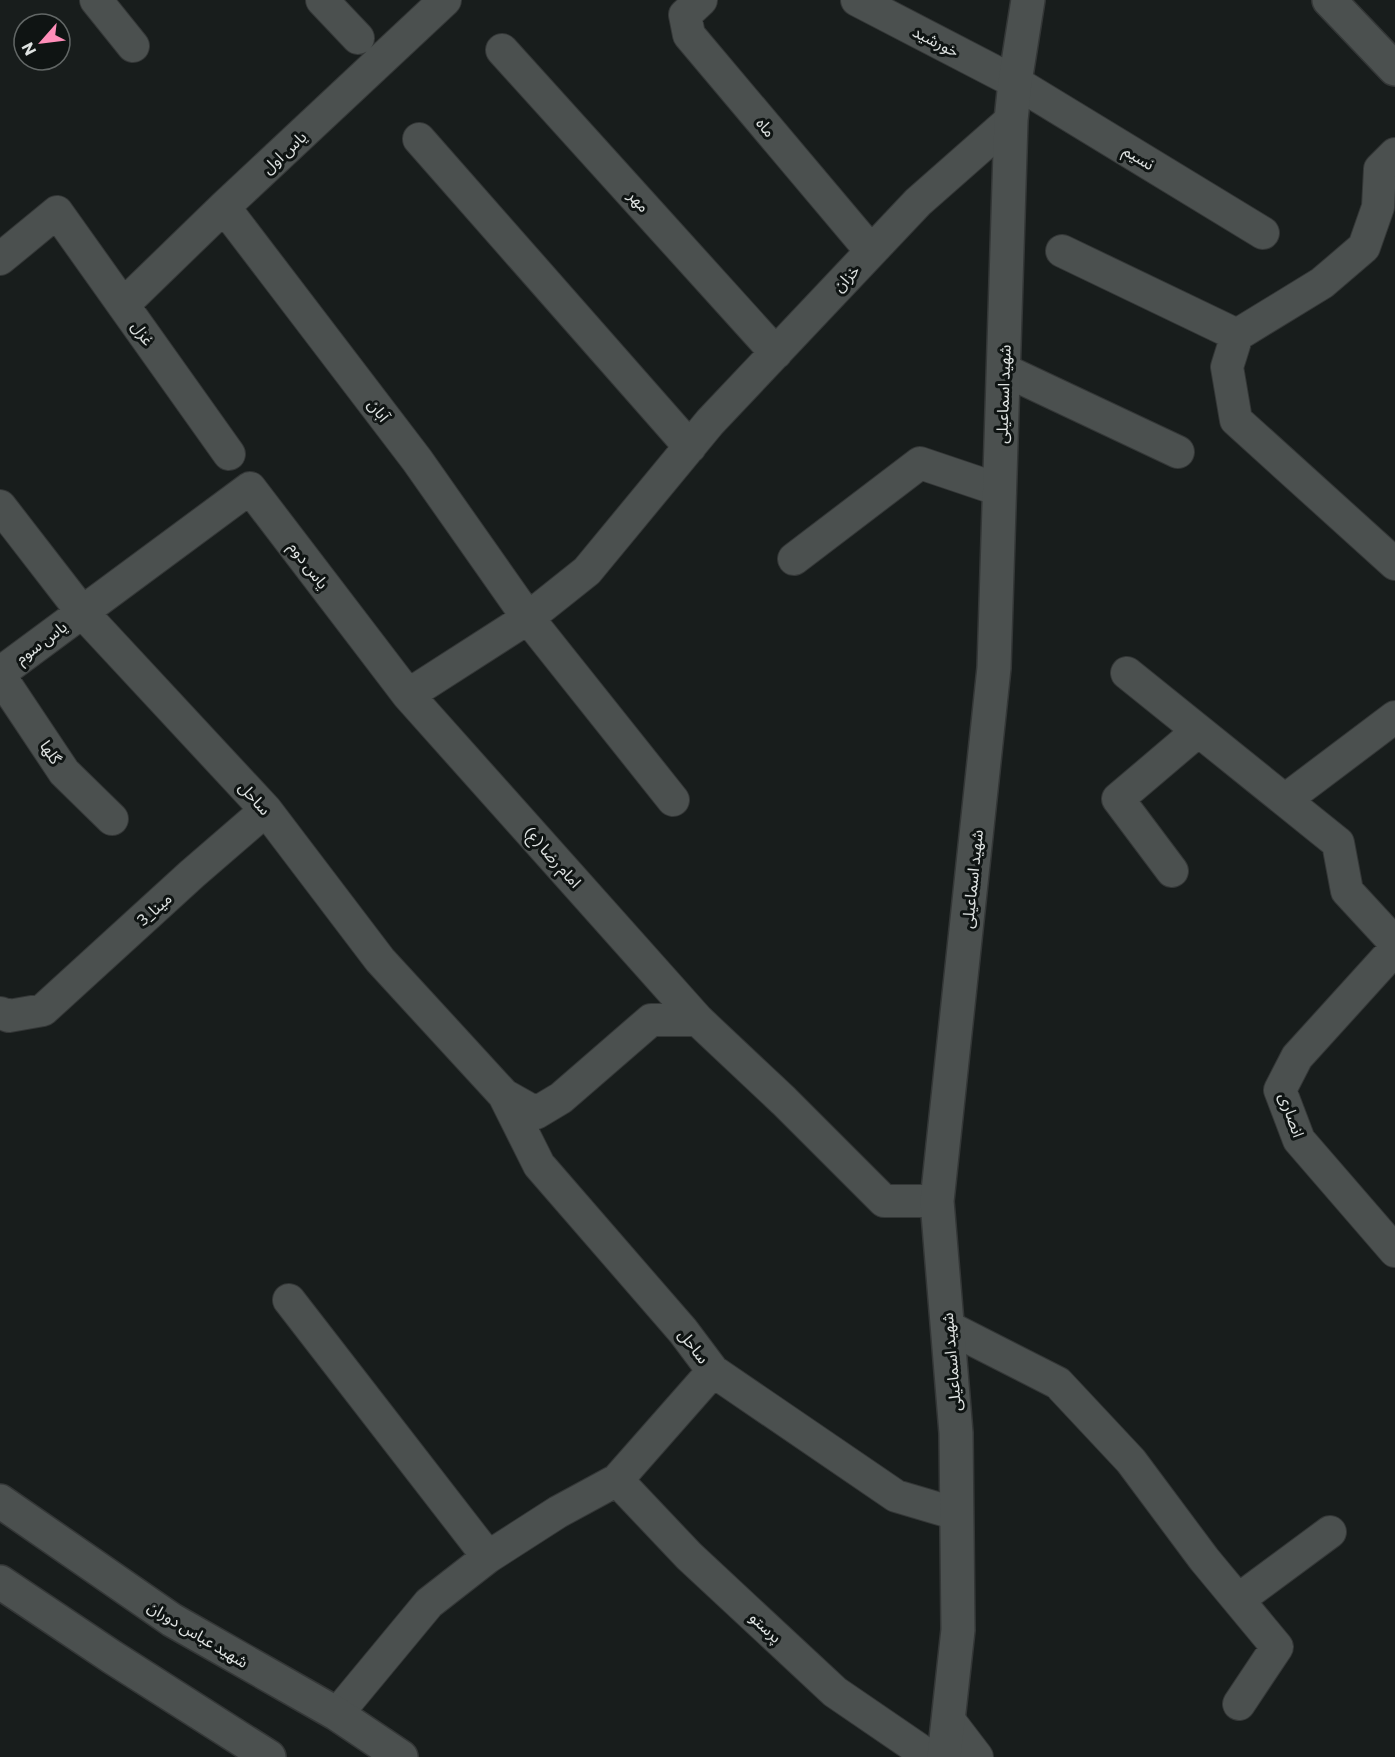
<svg xmlns="http://www.w3.org/2000/svg" width="1395" height="1757" font-family="Commissioner,'Noto Sans Arabic',sans-serif">
	<style>
		.lines { fill: none; stroke-linecap: round; stroke-linejoin: round }
		.minor-casing { stroke: #343737; stroke-width: 34 }
		.tertiary-casing { stroke: #343737; stroke-width: 36 }
		.secondary-casing { stroke: #343737; stroke-width: 36 }
		.minor { stroke: #4b504f; stroke-width: 32 }
		.tertiary { stroke: #4b504f; stroke-width: 33 }
		.secondary { stroke: #4b504f; stroke-width: 33 }
		.labels { text-anchor: middle; stroke-width: 6; stroke-linejoin: round; paint-order: stroke }
		.street-label { font-size: 16px; fill: #dfe3e2; stroke: #0f1413 }
	</style>
	<rect width="100%" height="100%" fill="#181d1c"/>
	<g class="lines">
		<g class="minor-casing">
			<path id="minor" d="M96 0 133 46
				M322 0 358 38
				M701 0 685 15 689 35 871 251
				M857 0 1015 82 1263 233
				M502 50 776 353
				M419 139 690 447
				M1395 154 1380 169 1378 207 1364 247 1322 283 1237 335 1227 367 1236 420 1395 564
				M224 207 417 460 528 618 673 800
				M1062 251 1237 335
				M0 259 57 212 229 454
				M123 305 224 207 445 0
				M1004 370 1178 452
				M0 506 82 612 266 810 380 960 504 1095 536 1113 561 1098 651 1020H698L784 1101 884 1201H937
				M794 559 920 463 1000 490
				M0 673 250 488 408 695 528 618 587 571 710 422 918 202 1011 120
				M1127 673 1338 843 1347 891 1395 943
				M0 676 64 772 112 819
				M408 695 698 1020
				M1285 800 1395 717
				M1172 871 1118 799 1198 731
				M1395 949 1297 1057 1280 1090 1299 1140 1395 1251
				M0 1013 9 1016 43 1010 192 874 266 810
				M504 1095 539 1165 683 1331 713 1371 896 1496 957 1514
				M289 1300 488 1557
				M948 1327 1058 1383 1131 1461 1204 1559 1277 1647 1239 1704
				M617 1480 689 1556 835 1692 930 1757
				M1238 1600 1330 1532
				M337 1714 429 1603 488 1557 558 1512 617 1480 713 1371
				M948 1719 977 1757"/>
		</g>
		<g class="tertiary-casing">
			<path id="tertiary" d="M0 1501 172 1620 337 1714 401 1757
				M0 1582 112 1657 269 1757
				M944 1757 958 1630 956 1433 937 1201 994 668 1011 120 1015 82 1028 0"/>
		</g>
		<g class="secondary-casing">
			<path id="secondary" d="M1329 0 1395 69"/>
		</g>
		<use href="#minor" class="minor"/>
		<use href="#tertiary" class="tertiary"/>
		<use href="#secondary" class="secondary"/>
	</g>
	<g class="labels">
		<g class="street-label">
			<text transform="translate(936 41) rotate(27)" y="6">خورشید</text>
			<text transform="translate(766 127) rotate(50)" y="6">ماه</text>
			<text transform="translate(284 152) rotate(-43)" y="6">یاس اول</text>
			<text transform="translate(1139 157) rotate(31)" y="6">نسیم</text>
			<text transform="translate(639 201) rotate(48)" y="6">مهر</text>
			<text transform="translate(846 278) rotate(-47)" y="6">خزان</text>
			<text transform="translate(143 333) rotate(55)" y="6">غزل</text>
			<text transform="translate(1003 394) rotate(-88)" y="6">شهید اسماعیلی</text>
			<text transform="translate(379 410) rotate(53)" y="6">آبان</text>
			<text transform="translate(309 565) rotate(53)" y="6">یاس دوم</text>
			<text transform="translate(41 642) rotate(-37)" y="6">یاس سوم</text>
			<text transform="translate(51 752) rotate(56)" y="6">گلها</text>
			<text transform="translate(255 798) rotate(48)" y="6">ساحل</text>
			<text transform="translate(553 857) rotate(48)" y="6">امام رضا (ع)</text>
			<text transform="translate(972 879) rotate(-84)" y="6">شهید اسماعیلی</text>
			<text transform="translate(154 909) rotate(-42)" y="6">مینا_3</text>
			<text transform="translate(1292 1115) rotate(71)" y="6">انصاری</text>
			<text transform="translate(694 1346) rotate(52)" y="6">ساحل</text>
			<text transform="translate(951 1362) rotate(-95)" y="6">شهید اسماعیلی</text>
			<text transform="translate(766 1627) rotate(43)" y="6">پرستو</text>
			<text transform="translate(198 1634) rotate(31)" y="6">شهید عباس دوران</text>
		</g>
	</g>
	<g transform="translate(42 42) rotate(242)"><circle r="28" fill="#0f1413" stroke="#626766" stroke-width="1.5"/>
	<path d="M0-4.5L10 22L0 15L-10 22Z" fill="#ff8eb9"/>
	<text y="-9" font-size="16" font-weight="bold" text-anchor="middle" fill="#dfe3e2">N</text>
	</g>
</svg>
